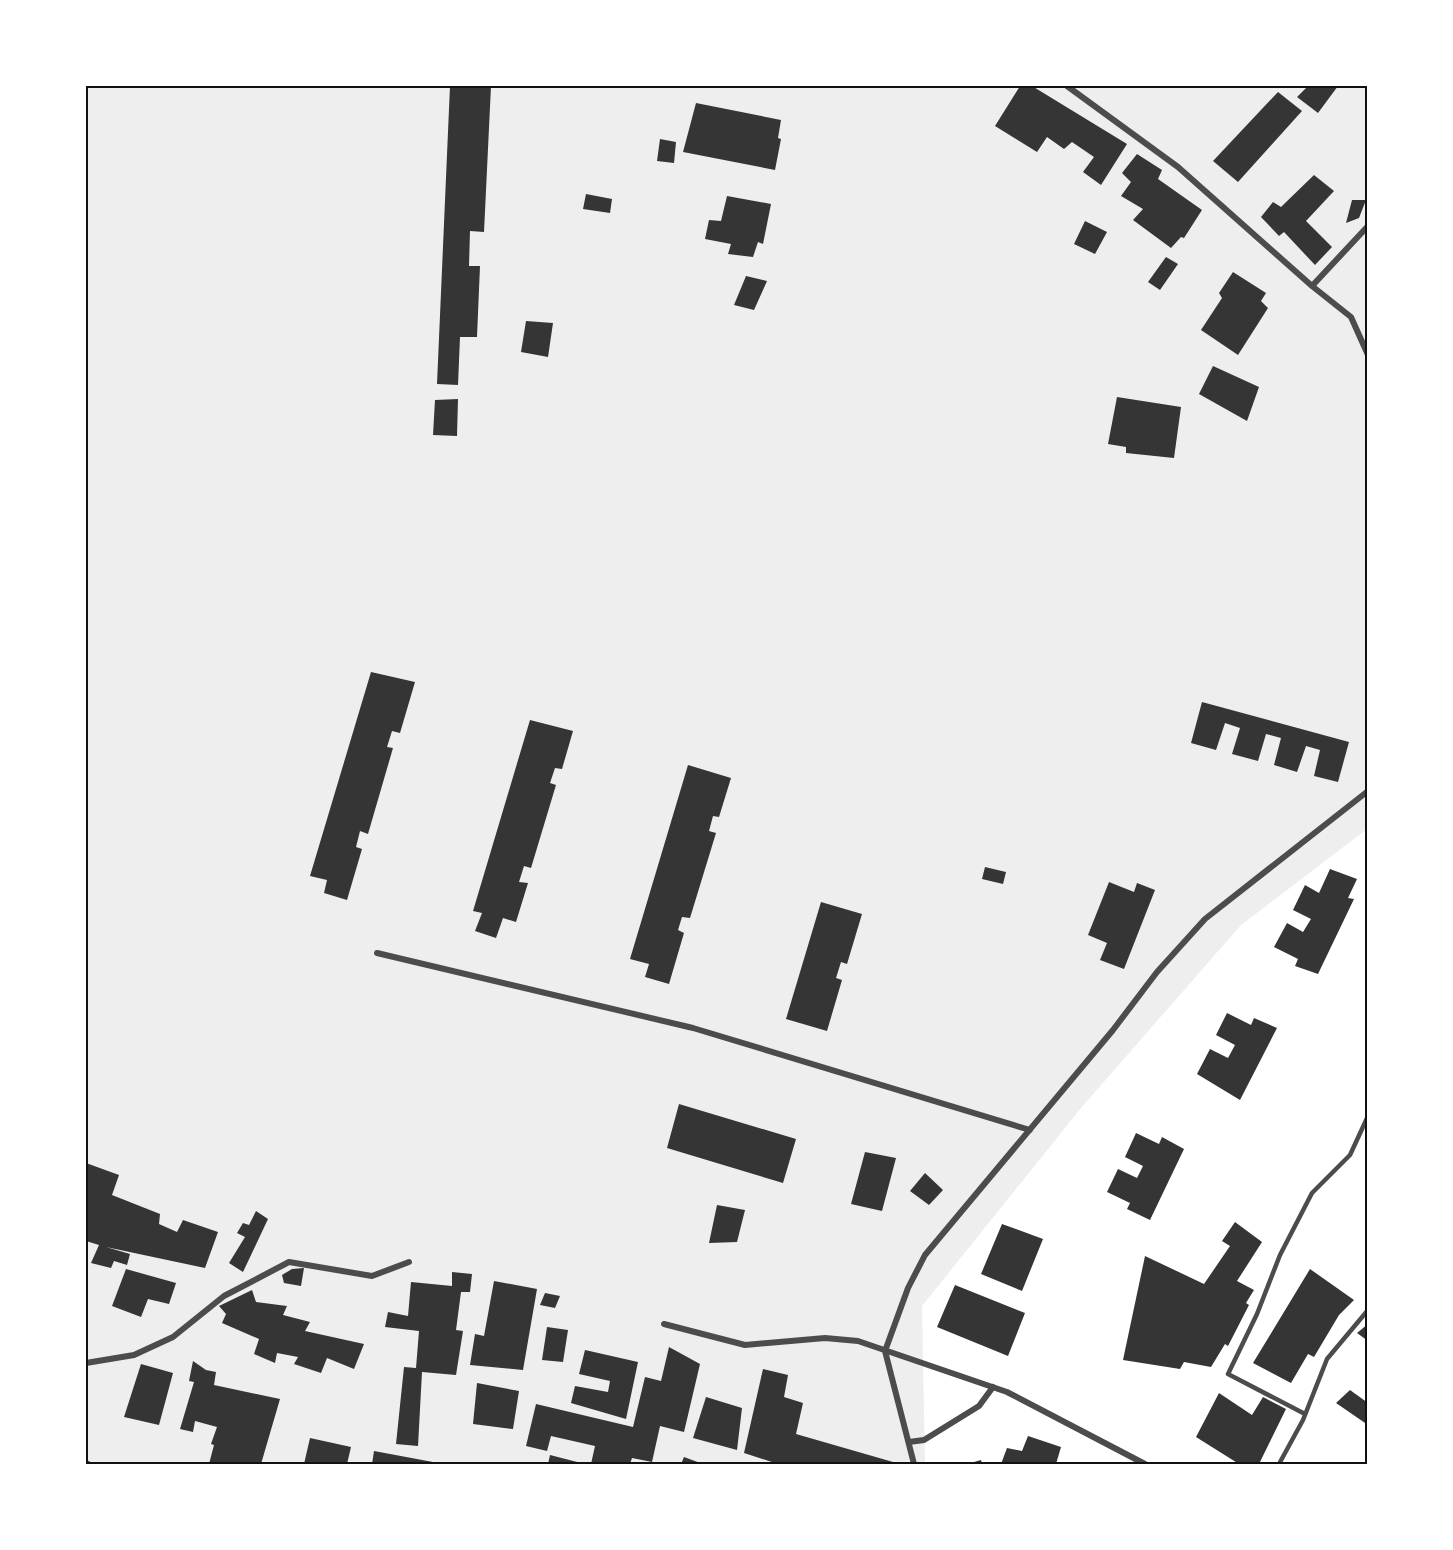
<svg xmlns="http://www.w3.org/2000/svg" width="1453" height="1550" font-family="'Noto Sans',sans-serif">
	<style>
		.green { fill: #eee }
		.building { fill: #353535 }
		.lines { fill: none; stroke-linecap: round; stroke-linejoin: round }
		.service { stroke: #4c4c4c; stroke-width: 4.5 }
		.minor { stroke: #4c4c4c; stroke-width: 6 }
		.neatline { fill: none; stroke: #111; stroke-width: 2 }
	</style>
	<rect width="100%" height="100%" fill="#fff"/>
	<path class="green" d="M86 86H1367V829L1241 925 1081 1108 922 1306 925 1464H86Z"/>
	<path class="building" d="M450 86H491L484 232 470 231 469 266H480L477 337H460L458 385 437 384Z
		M1020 86H1032L1127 144 1101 185 1083 172 1094 157 1072 142 1064 149 1047 137 1037 152 995 126Z
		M1308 86H1338L1318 113 1297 97Z
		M1278 92 1302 111 1238 182 1213 161Z
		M696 103 781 120 778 138 781 139 775 170 683 152Z
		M660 139 676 142 674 163 657 161Z
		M1137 154 1162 170 1158 179 1202 210 1184 238 1181 237 1171 248 1133 220 1143 209 1121 196 1131 182 1122 173Z
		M1314 175 1334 191 1306 221 1332 247 1315 265 1284 232 1279 236 1261 217 1273 202 1281 207Z
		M586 194 612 199 610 213 583 209Z
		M727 196 771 204 763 244 758 242 753 257 728 254 731 244 705 239 709 220 721 221Z
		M1352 200H1366L1359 218 1346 223Z
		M1085 221 1107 232 1095 254 1074 244Z
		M1166 257 1178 264 1160 290 1148 282Z
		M1233 272 1266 293 1261 301 1268 308 1238 355 1201 330 1222 298 1219 293Z
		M746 276 767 281 754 310 734 305Z
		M526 321 553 323 548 357 521 352Z
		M1213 366 1259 387 1247 421 1199 394Z
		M1117 397 1181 407 1174 458 1126 453V447L1108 444Z
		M458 399 457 436 433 435 435 400Z
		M371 672 415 682 400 733 392 731 387 747 393 748 368 834 360 831 356 847 362 849 347 900 324 893 327 880 310 876Z
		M1202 702 1349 742 1338 782 1314 776 1320 750 1306 746 1297 772 1274 765 1281 738 1266 734 1258 761 1232 754 1240 728 1225 723 1216 750 1191 743Z
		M530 720 573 731 562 769 555 768 550 783 556 785 531 868 524 866 519 882 528 883 516 922 503 918 496 938 475 931 482 913 473 911Z
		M688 765 731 778 719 817 713 816 709 831 716 833 690 918 682 917 678 930 684 933 669 984 645 977 649 964 630 959Z
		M985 867 1006 872 1003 884 982 879Z
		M1330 869 1357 879 1348 898 1354 899 1318 974 1295 966 1298 959 1274 947 1287 923 1303 932 1311 919 1293 910 1305 885 1319 893Z
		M1109 882 1134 892 1137 883 1155 890 1124 969 1100 960 1107 943 1088 935Z
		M821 902 862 914 847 964 841 962 836 978 842 980 827 1031 786 1019Z
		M1227 1013 1251 1025 1254 1018 1277 1028 1240 1100 1197 1074 1210 1049 1228 1058 1235 1045 1216 1035Z
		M679 1104 796 1139 783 1183 667 1148Z
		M1136 1133 1159 1144 1162 1137 1184 1149 1150 1220 1127 1209 1130 1203 1107 1192 1118 1169 1137 1178 1143 1166 1125 1157Z
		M865 1152 896 1158 882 1211 851 1204Z
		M86 1163 119 1175 112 1195 160 1214 159 1224 177 1232 183 1220 218 1232 205 1268 106 1247 130 1254 127 1265 114 1261 111 1268 91 1263 99 1245 86 1241Z
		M925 1173 943 1190 929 1205 910 1191Z
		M717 1205 745 1210 737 1242 709 1243Z
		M256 1211 268 1219 243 1272 229 1263 245 1237 237 1233 243 1223 249 1225Z
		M1235 1222 1262 1242 1237 1281 1254 1290 1246 1303 1249 1305 1228 1346 1225 1344 1211 1367 1184 1362 1180 1369 1123 1360 1145 1256 1204 1284 1230 1246 1222 1241Z
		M1002 1224 1043 1239 1022 1291 981 1274Z
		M304 1268 301 1286 284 1283 282 1275 292 1269Z
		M126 1269 176 1283 169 1304 148 1299 141 1317 112 1306Z
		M1310 1269 1354 1300 1339 1315 1314 1357 1308 1354 1291 1383 1253 1363Z
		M452 1272 472 1274 470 1292H461L456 1330 463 1331 456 1375 422 1372 418 1446 396 1444 404 1367 416 1368 419 1331 385 1327 388 1312 408 1316 411 1282 452 1286Z
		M494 1281 537 1289 523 1370 470 1365 475 1334 484 1336Z
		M955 1285 1025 1313 1008 1356 937 1327Z
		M252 1290 256 1302 287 1306 283 1315 310 1322 305 1331 364 1344 354 1369 327 1358 321 1373 294 1364 298 1357 277 1353 275 1363 254 1354 259 1339 222 1323 226 1314 219 1306Z
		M545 1293 560 1296 555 1308 540 1305Z
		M1368 1324V1341L1357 1333Z
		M547 1327 568 1330 563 1362 542 1360Z
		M669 1347 700 1364 684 1432 660 1426 652 1462 632 1458 630 1464H591L595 1446 551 1436 547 1451 526 1446 536 1404 633 1427 645 1377 661 1381Z
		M585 1350 638 1362 626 1419 571 1403 575 1386 608 1392 610 1381 579 1374Z
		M193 1361 206 1370 216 1372 214 1385 280 1399 261 1464H209L214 1445 211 1444 217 1427 195 1421 193 1432 180 1429 194 1382 189 1381Z
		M141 1364 173 1373 159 1425 124 1417Z
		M763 1369 788 1375 784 1397 803 1403 796 1434 893 1462V1464H778L744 1453Z
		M477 1383 519 1391 513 1429 473 1424Z
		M1350 1390 1368 1403V1425L1336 1403Z
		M1219 1393 1252 1415 1263 1397 1286 1409 1259 1464H1239L1196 1437Z
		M706 1397 742 1408 737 1450 693 1438Z
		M1028 1436 1061 1447 1056 1464H1001L1007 1448 1022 1451Z
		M310 1438 351 1447 347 1464H304Z
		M374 1451 433 1462V1464H372Z
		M550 1455 585 1464H548Z
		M684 1457 703 1464H681Z
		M981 1460 982 1464H967Z"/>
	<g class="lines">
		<path class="service" d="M1305 1414 1228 1374 1257 1314 1280 1255 1312 1193 1350 1155 1368 1116
			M1279 1464 1303 1420 1327 1359 1368 1310"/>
		<path class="minor" d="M1067 86 1178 167 1312 286 1351 317 1368 355
			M1312 286 1368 226
			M377 953 693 1028 1030 1130
			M664 1324 745 1345 825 1338 858 1341 1007 1392 1145 1464
			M885 1351 908 1288 925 1255 1113 1030 1157 972 1205 919 1368 791
			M885 1351 914 1464
			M86 1363 134 1355 173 1337 224 1296 289 1262 372 1276 409 1262
			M909 1442 924 1440 979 1406 993 1387
			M86 1463 88 1464"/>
	</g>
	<rect width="1453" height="1550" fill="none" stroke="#ffffff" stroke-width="174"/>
	<rect x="87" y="87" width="1279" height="1376" class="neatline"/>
</svg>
